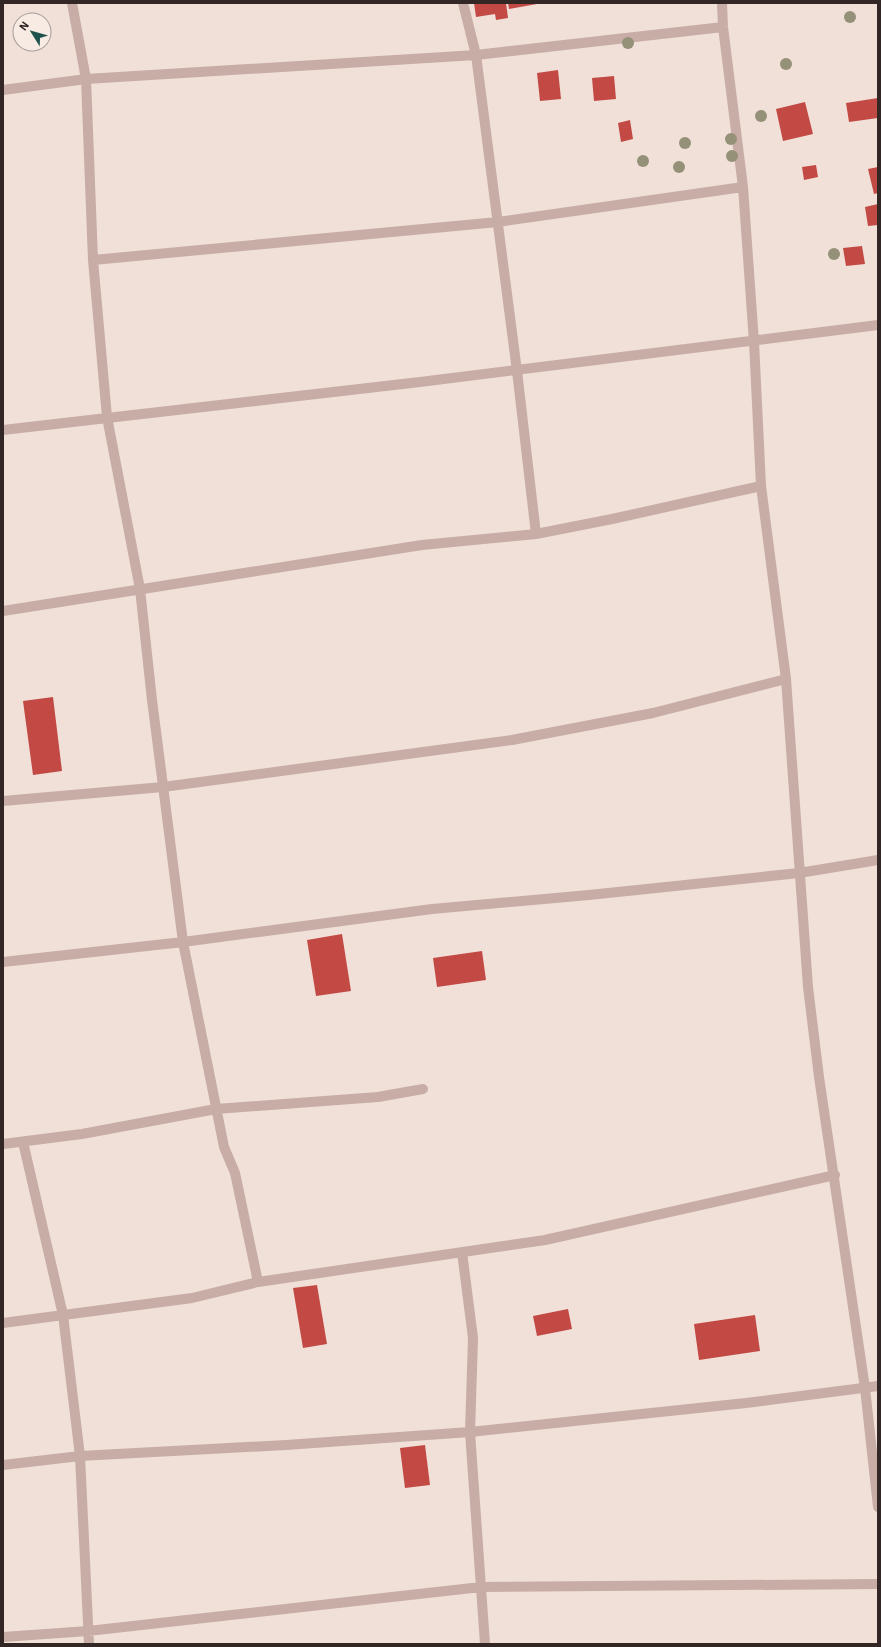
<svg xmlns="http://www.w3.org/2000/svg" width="881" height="1647" font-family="'IBM Plex Sans',sans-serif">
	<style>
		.building { fill: #c24944 }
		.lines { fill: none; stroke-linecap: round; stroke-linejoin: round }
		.street { stroke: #c7ada5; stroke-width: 10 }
		.tree { fill: #959178 }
	</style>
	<rect width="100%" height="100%" fill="#f0e0d8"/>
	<path class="building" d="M474 3H506L508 18 496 20 495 14 476 17Z
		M508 3H537V4L509 9Z
		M558 70 561 99 540 101 537 73Z
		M614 76 616 99 594 101 592 78Z
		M878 98V118L849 122 846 103Z
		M805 102 813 134 783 141 776 109Z
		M630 120 633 139 621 142 618 123Z
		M816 165 818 177 804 180 802 167Z
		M878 167V193L874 194 868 169Z
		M878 204V225L868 226 865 207Z
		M862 246 865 264 846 266 843 248Z
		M53 697 62 771 33 775 23 701Z
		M342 934 351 991 316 996 307 940Z
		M482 951 486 980 437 987 433 958Z
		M317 1285 327 1344 303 1348 293 1288Z
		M568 1309 572 1329 537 1336 533 1316Z
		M755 1315 760 1351 699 1360 694 1324Z
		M425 1445 430 1485 405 1488 400 1448Z"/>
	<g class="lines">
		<path class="street" d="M72 3 86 79 93 260 107 417 140 589 152 700 183 942 224 1147 235 1173 258 1282
			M463 3 476 55 517 371 536 534
			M722 3 723 27 743 187 754 342 761 486 786 679 808 987 819 1077 865 1388 878 1507
			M3 90 86 79 476 55 723 27
			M93 260 498 222 743 187
			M3 430 420 382 878 325
			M3 611 422 545 536 534 612 519 761 486
			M3 801 163 787 512 740 653 713 786 679
			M3 962 183 942 432 909 589 895 799 873 878 860
			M23 1142 63 1315 80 1456 89 1644
			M3 1144 82 1134 216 1109 378 1097 423 1089
			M462 1252 473 1338 470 1432 485 1644
			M3 1323 192 1298 258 1282 545 1240 835 1175
			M3 1465 80 1456 286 1445 470 1432 746 1403 878 1386
			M3 1637 88 1631 481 1587 878 1584"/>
	</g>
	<g class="tree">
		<circle cx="850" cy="17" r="6"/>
		<circle cx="628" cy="43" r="6"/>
		<circle cx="786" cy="64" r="6"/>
		<circle cx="761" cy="116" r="6"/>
		<circle cx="731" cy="139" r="6"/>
		<circle cx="685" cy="143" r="6"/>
		<circle cx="732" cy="156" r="6"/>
		<circle cx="643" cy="161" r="6"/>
		<circle cx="679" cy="167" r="6"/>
		<circle cx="834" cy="254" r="6"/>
	</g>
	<rect width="881" height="1647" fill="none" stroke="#332726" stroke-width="8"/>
	<g transform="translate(32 32) rotate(307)"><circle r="19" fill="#f8ebe4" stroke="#a99d98"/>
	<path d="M0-3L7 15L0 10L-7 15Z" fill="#1d534c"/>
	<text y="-6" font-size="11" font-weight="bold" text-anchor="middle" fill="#332726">N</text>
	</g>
</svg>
